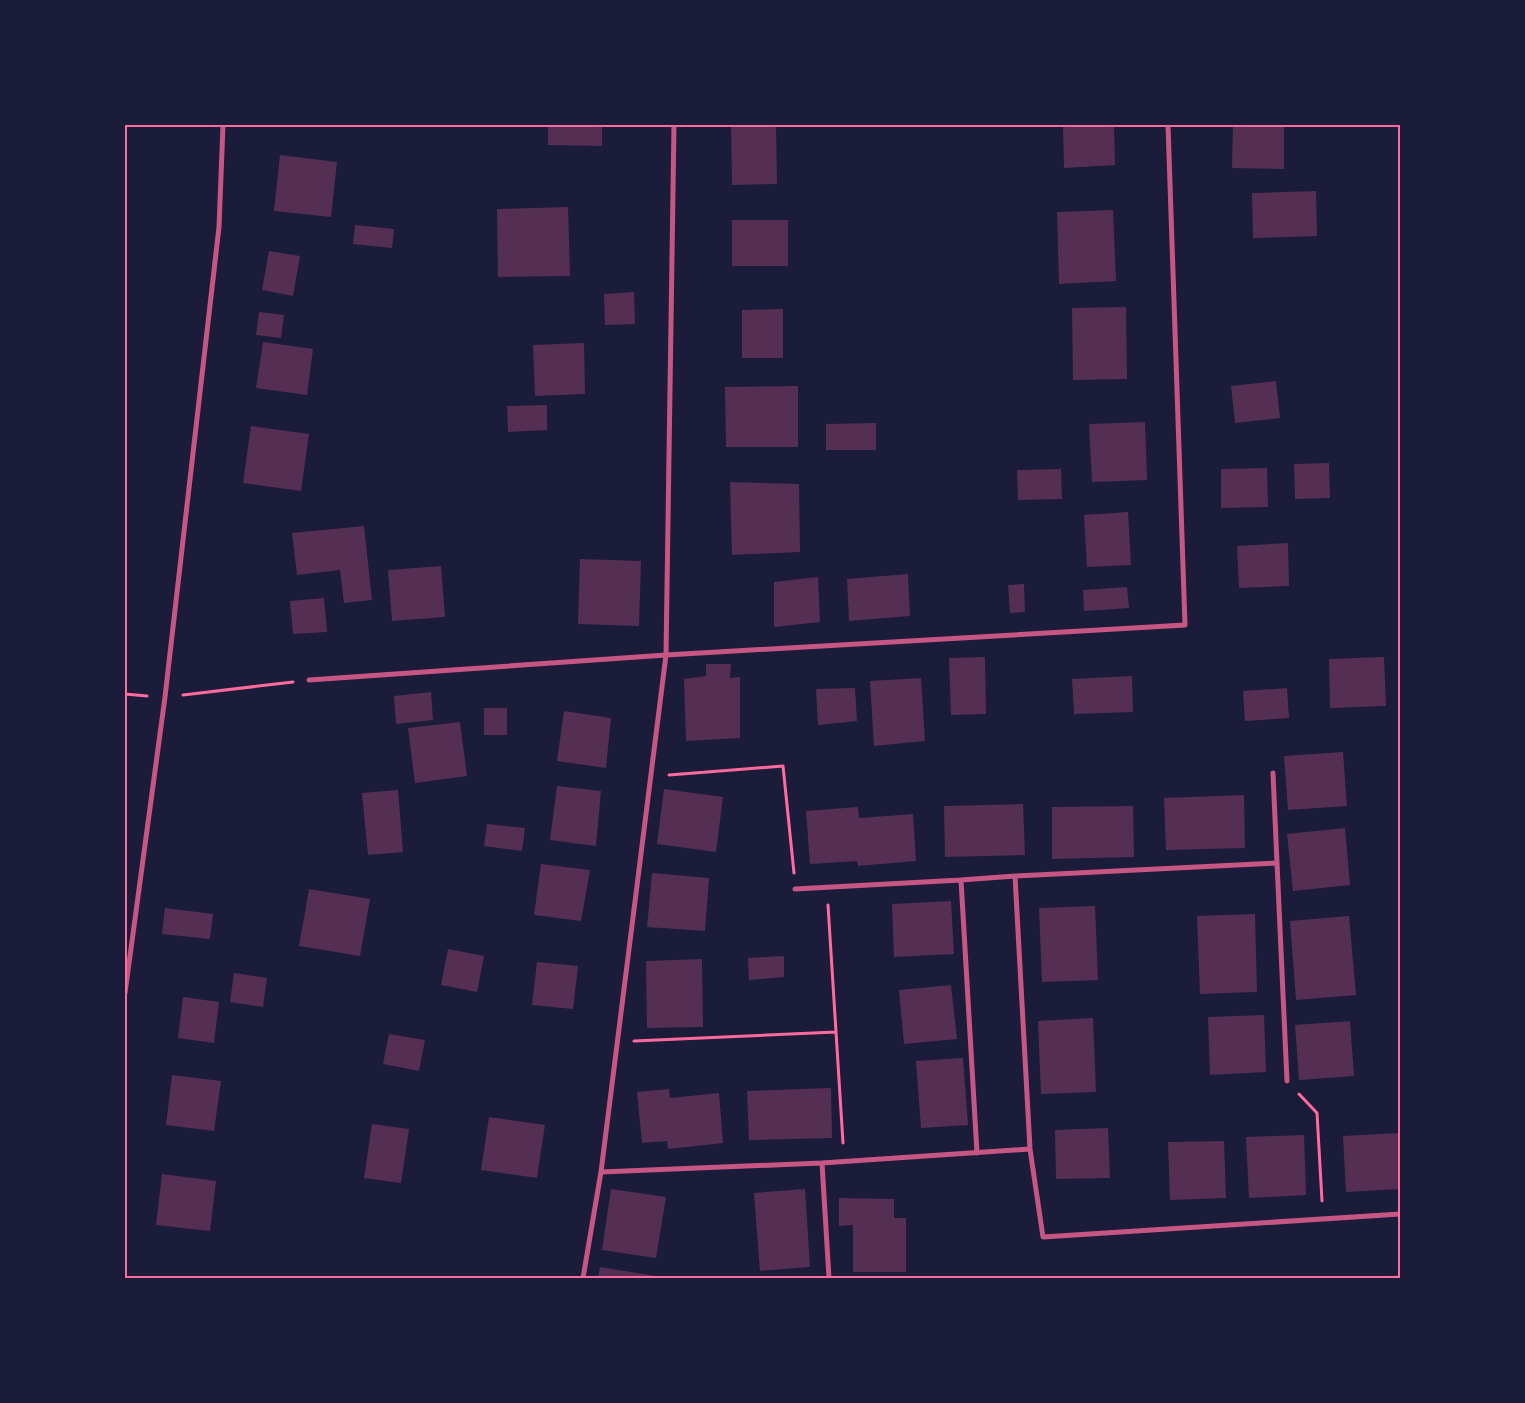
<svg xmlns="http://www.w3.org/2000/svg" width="1525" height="1403" font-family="'IBM Plex Sans',sans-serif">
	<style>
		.building { fill: #542f53 }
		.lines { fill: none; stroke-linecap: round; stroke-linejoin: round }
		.path { stroke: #ff6b9d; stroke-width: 3 }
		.minor { stroke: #c65784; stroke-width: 5 }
		.neatline { fill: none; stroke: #ff6b9d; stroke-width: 2 }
	</style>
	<rect width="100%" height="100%" fill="#1b1b3a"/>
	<path class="building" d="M548 125H602V146L548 145Z
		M731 125H776L777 184 732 185Z
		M1063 125H1114L1115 165 1064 168Z
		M1233 126H1284V169L1232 168Z
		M280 155 337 162 331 217 274 211Z
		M1316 191 1317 236 1253 238 1252 193Z
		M568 207 570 276 498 277 497 209Z
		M1113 210 1116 281 1059 284 1057 212Z
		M732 220H788V266H732Z
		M355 225 394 229 392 248 353 244Z
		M269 251 300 256 293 296 262 290Z
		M634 292 635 324 605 325 604 294Z
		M1126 307 1127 379 1073 380 1072 308Z
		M783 309V358H742V310Z
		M259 312 284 315 281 338 256 335Z
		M263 342 313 349 307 395 256 388Z
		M584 343 585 394 535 396 533 345Z
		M1276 381 1280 418 1235 423 1231 386Z
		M798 386V447H726L725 387Z
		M547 405V430L508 432 507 406Z
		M1145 422 1147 480 1092 482 1089 424Z
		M876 423V450H826V424Z
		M251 426 309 434 301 491 243 483Z
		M1329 463 1330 498 1295 499 1294 464Z
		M1267 468 1268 507 1221 508V469Z
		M1061 469 1062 499 1018 500 1017 470Z
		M730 482 799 484 800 552 732 555Z
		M1128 512 1131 565 1087 567 1084 515Z
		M364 526 372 600 344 603 340 570 297 575 292 533Z
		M1288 543 1289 586 1239 588 1237 546Z
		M580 559 641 561 639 626 578 624Z
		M441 566 445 617 392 621 388 570Z
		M908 574 910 616 849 621 847 579Z
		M818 577 820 622 774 627V582Z
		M1024 584 1025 612 1010 613 1008 585Z
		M1127 587 1129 608 1084 611 1083 590Z
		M324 598 327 632 293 634 290 601Z
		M985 657 986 714 951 715 949 658Z
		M1384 657 1386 706 1330 708 1329 659Z
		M706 664H731L730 678 740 677V738L686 741 684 679 706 676Z
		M1132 676 1133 712 1074 714 1072 679Z
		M921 678 925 741 874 746 870 681Z
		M855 688 857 721 818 725 816 689Z
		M1287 688 1289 718 1245 721 1243 691Z
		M431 692 433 720 396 724 394 696Z
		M484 708H507V735H484Z
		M564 711 611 718 606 768 557 761Z
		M460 722 467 776 415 783 408 728Z
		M1343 752 1347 806 1288 810 1284 756Z
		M557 786 601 791 596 846 550 840Z
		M664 789 723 797 716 852 657 844Z
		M398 790 403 852 368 855 362 793Z
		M1244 795 1245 848 1166 850 1164 798Z
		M1023 804 1025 855 945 857 944 806Z
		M1133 806 1134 857 1052 859V807Z
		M858 807 859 818 913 814 916 861 858 866 857 861 810 864 806 811Z
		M487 824 525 828 522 851 484 846Z
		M1345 828 1350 885 1293 891 1287 834Z
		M541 864 590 870 581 921 534 915Z
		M652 873 709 878 705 931 647 927Z
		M309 889 370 899 360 956 299 946Z
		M951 901 954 954 894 957 892 904Z
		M1095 906 1098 980 1042 982 1039 908Z
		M165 908 213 914 210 939 162 934Z
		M1255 914 1257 992 1200 994 1197 916Z
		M1349 916 1356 995 1296 1000 1290 921Z
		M448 949 484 956 477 992 441 985Z
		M784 956V977L749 980 748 958Z
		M702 959 703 1027 647 1028 646 961Z
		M537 962 578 966 573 1009 532 1005Z
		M234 973 267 978 263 1007 230 1002Z
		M951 985 957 1039 904 1044 899 990Z
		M183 997 219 1002 214 1043 178 1038Z
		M1264 1015 1266 1072 1210 1075 1208 1017Z
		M1093 1018 1096 1092 1041 1094 1038 1021Z
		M1350 1021 1354 1076 1299 1080 1295 1025Z
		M389 1034 425 1040 419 1071 383 1064Z
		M963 1058 968 1125 921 1128 916 1061Z
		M172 1075 221 1081 214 1131 166 1125Z
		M831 1088 832 1138 749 1140 747 1091Z
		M669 1089 670 1098 719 1093 723 1143 668 1149 667 1141 642 1143 637 1092Z
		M489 1117 545 1125 537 1178 481 1170Z
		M372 1124 409 1129 401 1183 364 1178Z
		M1108 1128 1110 1178 1056 1179 1055 1130Z
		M1400 1133V1189L1346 1192 1343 1136Z
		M1304 1135 1306 1195 1249 1198 1246 1137Z
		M1224 1141 1226 1198 1170 1200 1168 1142Z
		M162 1174 216 1181 210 1231 156 1225Z
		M611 1189 666 1197 656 1258 602 1250Z
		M805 1189 810 1267 760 1271 754 1193Z
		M839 1198 894 1199V1218H906V1272H853V1225L839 1226Z
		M600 1267 656 1276 655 1278H598Z
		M1400 1275V1278H1377V1277Z"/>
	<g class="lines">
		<path class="path" d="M125 694 147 696
			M183 695 293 682
			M669 775 783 766 794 873
			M828 905 843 1143
			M634 1041 836 1032
			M1299 1094 1317 1113 1322 1201"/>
		<path class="minor" d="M309 680 666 655 1185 625 1168 125
			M1273 773 1277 863
			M961 880 1015 876
			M795 889 961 880 977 1153
			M125 993 165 697 219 227 223 125
			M1287 1081 1277 863 1015 876 1030 1149 1043 1237 1400 1214
			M822 1163 829 1278
			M601 1172 822 1163 1030 1149
			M583 1278 601 1172 666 655 674 125"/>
	</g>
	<rect width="1525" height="1403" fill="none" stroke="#1b1b3a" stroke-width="252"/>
	<rect x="126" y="126" width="1273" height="1151" class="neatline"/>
</svg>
